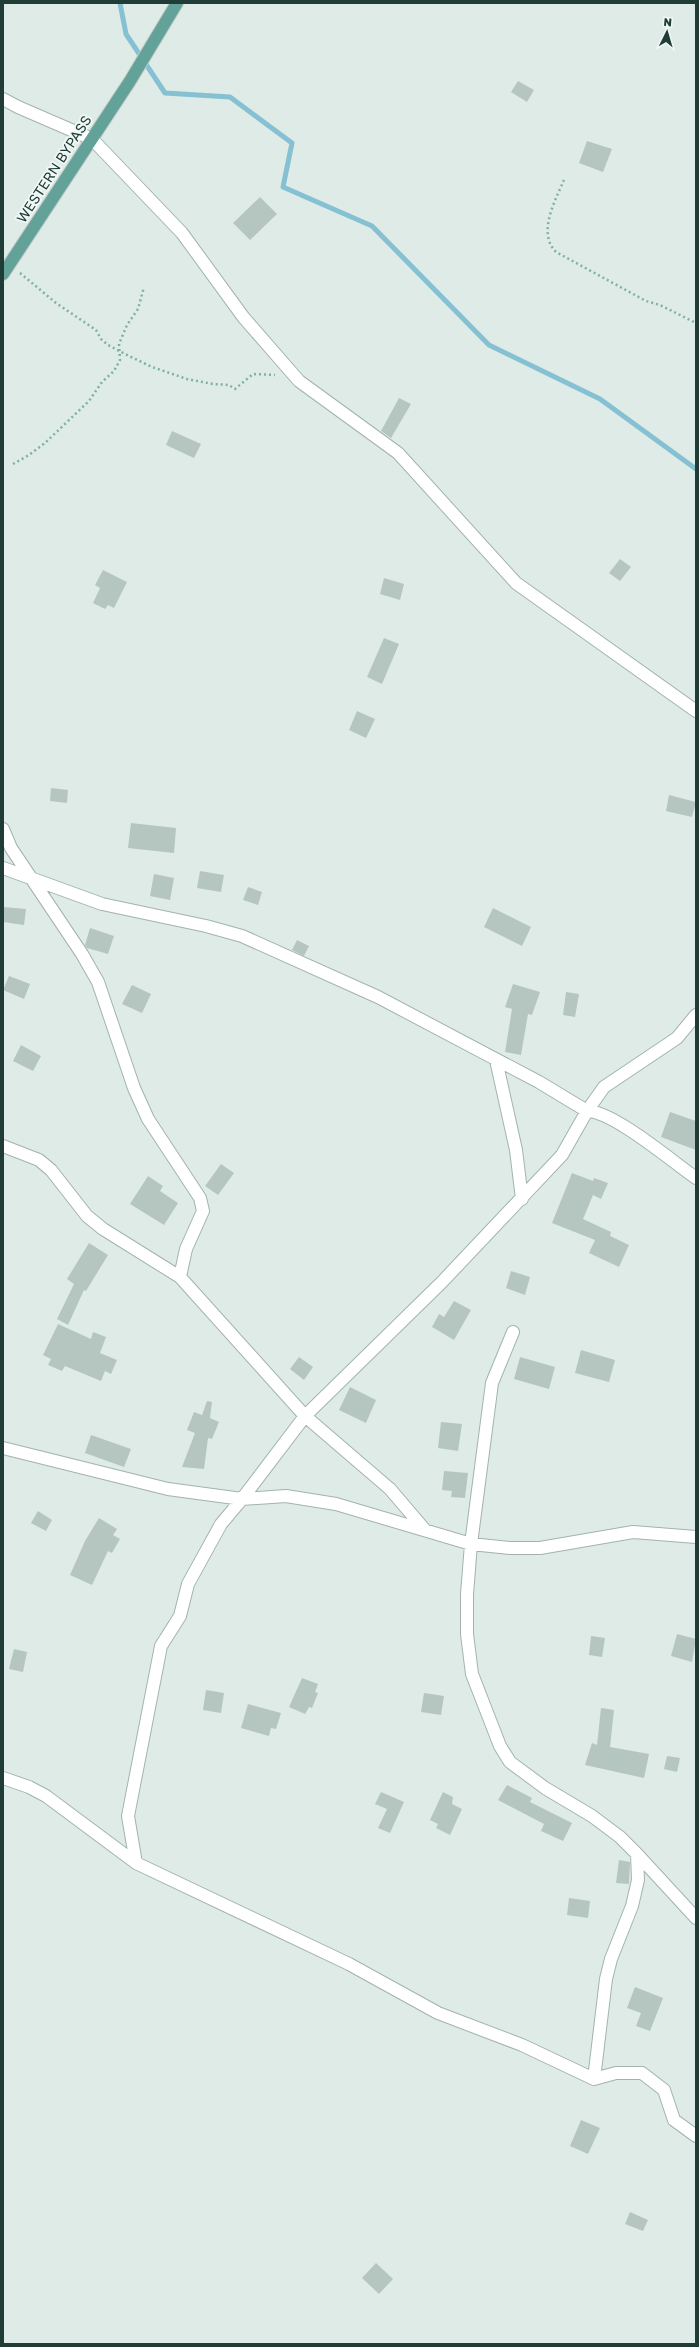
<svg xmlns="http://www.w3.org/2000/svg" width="699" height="2347" font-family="'Golos Text',sans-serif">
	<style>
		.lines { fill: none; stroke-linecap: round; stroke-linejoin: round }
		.stream { stroke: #85c0d3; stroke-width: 5 }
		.building { fill: #b5c6c0 }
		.minor-casing { stroke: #a2b3af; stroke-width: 14 }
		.major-casing { stroke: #c1c8c7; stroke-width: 14 }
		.path { stroke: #7fb0a5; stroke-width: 2.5; stroke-dasharray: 2 3; stroke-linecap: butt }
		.minor { stroke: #fff; stroke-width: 12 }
		.major { stroke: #62a298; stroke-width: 12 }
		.labels { text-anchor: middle; stroke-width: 3.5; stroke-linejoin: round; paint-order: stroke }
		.street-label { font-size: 14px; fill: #203c37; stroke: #f0f8f5 }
	</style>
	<rect width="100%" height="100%" fill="#dfebe7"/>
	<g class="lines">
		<path class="stream" d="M120 3 126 34 165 93 230 97 292 143 283 187 372 226 489 345 600 399 696 469"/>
	</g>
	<path class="building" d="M518 81 534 90 527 102 511 92Z
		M587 141 612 149 603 172 579 163Z
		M260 197 277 214 250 240 233 223Z
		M399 398 411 404 391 438 381 431Z
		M172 431 201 444 194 458 166 445Z
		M620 559 631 567 620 581 609 573Z
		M103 570 127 582 114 608 108 605 105 609 93 603 100 588 95 585Z
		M384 578 404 584 400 600 380 594Z
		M384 638 399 644 382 684 367 677Z
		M357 711 375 719 366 738 349 730Z
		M51 788 68 790 67 803 50 801Z
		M669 795 696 802 692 817 666 811Z
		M131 823 176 828 174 853 128 848Z
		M200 871 224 875 221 892 197 888Z
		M154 874 174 878 170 900 150 896Z
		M248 887 262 892 258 905 243 900Z
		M3 907 26 909 24 925 3 922Z
		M493 908 531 927 522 946 484 927Z
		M90 928 114 936 108 954 87 948 85 945Z
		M297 940 309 946 304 956 292 950Z
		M9 976 30 984 24 999 3 990Z
		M513 984 540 992 532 1015 528 1014 521 1055 505 1052 512 1009 505 1007Z
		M132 985 151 994 142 1013 122 1004Z
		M566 992 579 994 575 1017 563 1015Z
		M21 1045 41 1056 33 1071 13 1061Z
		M670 1112 696 1121V1150L661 1137Z
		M221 1164 234 1173 218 1195 205 1186Z
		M572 1173 593 1181 594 1178 608 1183 601 1199 593 1195 583 1219 611 1232 610 1236 629 1245 619 1267 589 1253 595 1240 552 1223Z
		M148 1176 163 1186 160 1191 178 1203 164 1225 130 1204Z
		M89 1243 108 1255 86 1291 84 1290 68 1325 57 1319 74 1284 67 1279Z
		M511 1271 530 1277 525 1295 506 1288Z
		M454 1301 471 1310 454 1340 432 1327 439 1314 444 1317Z
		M58 1324 91 1339 93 1332 106 1337 100 1353 117 1360 111 1374 105 1371 101 1381 65 1366 62 1371 48 1365 51 1359 43 1355Z
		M581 1350 615 1360 609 1382 575 1373Z
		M299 1357 313 1367 304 1380 290 1369Z
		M520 1357 555 1367 549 1389 514 1379Z
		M350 1387 376 1400 366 1423 339 1410Z
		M207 1401 212 1402 210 1418 219 1422 212 1439 208 1438 204 1469 182 1467 195 1433 187 1430 194 1412 202 1415Z
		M441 1422 462 1424 458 1451 438 1448Z
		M91 1435 131 1449 124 1467 85 1453Z
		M444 1471 468 1473 465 1498 451 1497 452 1491 442 1490Z
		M38 1511 52 1520 46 1531 31 1523Z
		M99 1518 117 1529 113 1535 120 1539 112 1553 108 1551 92 1585 70 1575 85 1541Z
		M677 1634 696 1639 692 1662 671 1656Z
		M591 1636 605 1638 602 1657 589 1655Z
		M14 1649 27 1652 23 1672 9 1669Z
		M302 1678 318 1684 315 1692 318 1693 312 1708 309 1707 305 1714 289 1707Z
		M206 1690 224 1693 221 1713 203 1710Z
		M424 1693 444 1696 441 1715 421 1712Z
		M248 1704 281 1713 276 1729 271 1728 269 1736 241 1728Z
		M601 1708 614 1710 610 1747 649 1754 644 1778 585 1765 592 1743 597 1745Z
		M667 1756 680 1758 677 1772 664 1769Z
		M507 1785 532 1798 530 1802 572 1823 563 1841 541 1831 544 1824 498 1800Z
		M381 1792 404 1802 390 1833 378 1828 387 1809 375 1804Z
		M443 1792 453 1797 452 1804 462 1809 450 1835 436 1828 438 1824 430 1820Z
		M619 1860 630 1862 629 1884 616 1883Z
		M569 1898 590 1901 588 1918 567 1915Z
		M635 1987 663 1998 650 2031 636 2026 641 2013 627 2008Z
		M581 2120 600 2128 588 2154 570 2146Z
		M630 2212 648 2220 643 2231 625 2224Z
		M376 2263 393 2279 379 2294 362 2278Z"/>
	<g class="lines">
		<g class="minor-casing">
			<path id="minor" d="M3 99 18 107 92 139 182 233 244 318 299 381 398 453 516 583 696 711
				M3 829 11 848 82 954 98 982 134 1088 148 1119 200 1198 203 1211 186 1249 180 1277 305 1416 390 1489 425 1530
				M3 868 102 904 206 926 242 936 378 997 539 1082 587 1111C613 1111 673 1162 696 1178
				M496 1060 516 1150 522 1199
				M3 1146 39 1160 51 1170 87 1216 103 1229 180 1277
				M513 1332 492 1383 471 1544 467 1594V1634L472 1674 500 1746 510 1762 545 1788 592 1816 620 1837 637 1854 638 1880 632 1906 611 1959 606 1979 594 2079
				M3 1448 168 1489 242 1499 286 1496 336 1504 471 1544 510 1548H540L633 1532 696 1537
				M3 1778 29 1787 46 1796 136 1863 349 1964 438 2013 522 2045 594 2079 616 2073H642L664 2090 674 2120 696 2136
				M637 1854 696 1918
				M136 1863 128 1816 161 1646 180 1616 188 1584 221 1524 242 1499 305 1416 442 1282 562 1155 587 1111 604 1087 677 1038 696 1015"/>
		</g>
		<g class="major-casing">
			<path id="major" d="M3 274 130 81 177 3"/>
		</g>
		<path class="path" d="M564 180C555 201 537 233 556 252L646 301 660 305 696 323
			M20 273 56 303 96 330 101 339 108 345 125 354 152 367 187 379 213 384 229 385 235 389 253 374 275 375
			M13 464 29 455 45 443 89 401 102 382 114 371 120 360 119 344 127 325 138 309 144 287"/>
		<use href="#minor" class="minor"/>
		<use href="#major" class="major"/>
	</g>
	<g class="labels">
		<g class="street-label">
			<text transform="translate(54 169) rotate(-57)" y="5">WESTERN BYPASS</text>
		</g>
	</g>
	<rect width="699" height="2347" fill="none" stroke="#203c37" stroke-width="8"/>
	<g transform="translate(667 32) rotate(5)" stroke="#f0f8f5" stroke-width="3" paint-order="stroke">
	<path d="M0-3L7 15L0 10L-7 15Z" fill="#203c37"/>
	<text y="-6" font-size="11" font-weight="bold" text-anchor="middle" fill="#203c37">N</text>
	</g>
</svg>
